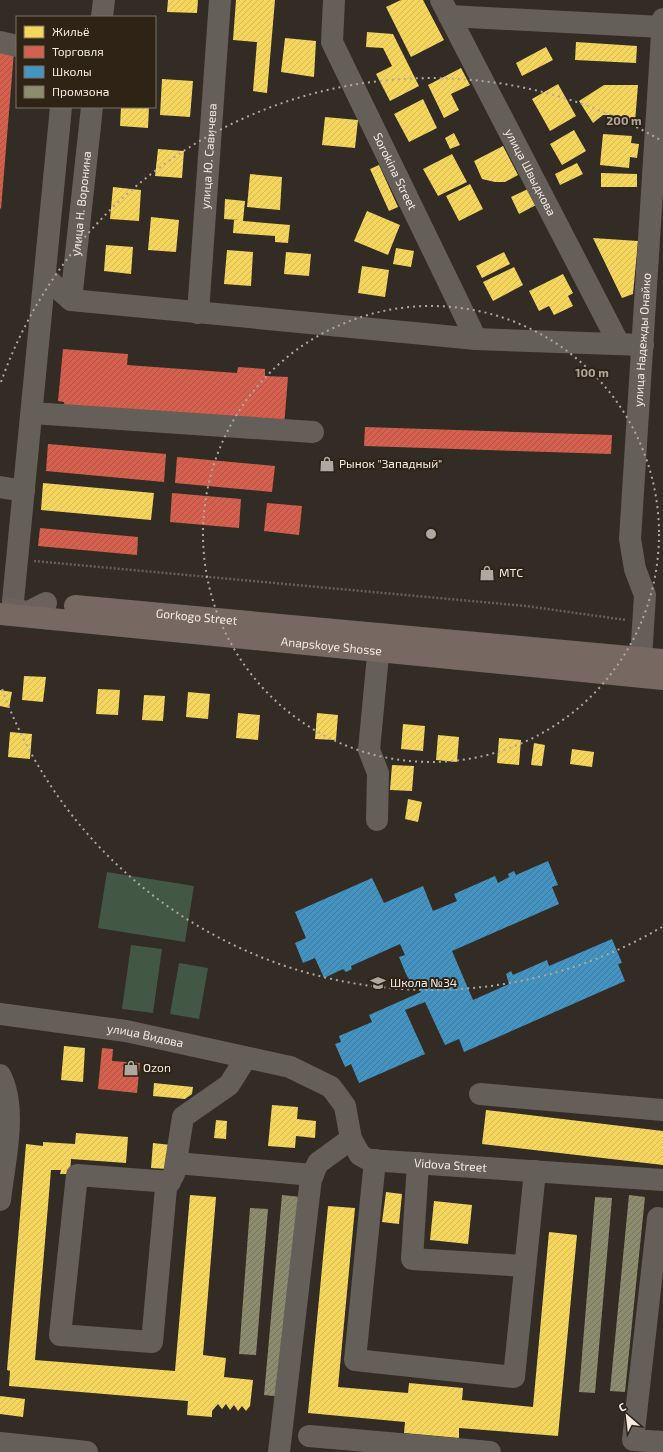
<svg xmlns="http://www.w3.org/2000/svg" width="663" height="1452" font-family="'Exo 2',sans-serif">
	<style>
		.green { fill: #425844 }
		.homes { fill: url(#homes-hatch) }
		.shops { fill: url(#shops-hatch) }
		.schools { fill: url(#schools-hatch) }
		.industry { fill: url(#industry-hatch) }
		.lines { fill: none; stroke-linecap: round; stroke-linejoin: round }
		.path { stroke: #645f5a; stroke-width: 2.5; stroke-dasharray: 2 2; stroke-linecap: butt }
		.minor { stroke: #645f59; stroke-width: 22 }
		.major { stroke: #6d625b; stroke-width: 22 }
		.highway { stroke: #776861; stroke-width: 22 }
		.ring { fill: none; stroke: #afa8a0; stroke-width: 2; stroke-dasharray: 2 4 }
		.labels { text-anchor: middle; stroke-width: 4; stroke-linejoin: round; paint-order: stroke }
		.street-label { font-size: 12px; fill: #f3ebe2; stroke: #2e2315 }
		.poi-label { font-size: 12px; fill: #f3ebe2; stroke: #2e2315; text-anchor: start }
		.centre { fill: #afa8a0; stroke: #2e2315; stroke-width: 2 }
		.ring-label { font-size: 12px; text-anchor: middle; font-weight: bold; fill: #afa8a0; stroke: #2e2315; stroke-width: 4; stroke-linejoin: round; paint-order: stroke }
	</style>
	<defs>
		<pattern id="homes-hatch" width="6" height="6" patternUnits="userSpaceOnUse"><rect width="6" height="6" fill="#f6d55c"/><path d="M-1 1l2-2M0 6l6-6M5 7l2-2" fill="none" stroke="#d3b857"/></pattern>
		<pattern id="shops-hatch" width="6" height="6" patternUnits="userSpaceOnUse"><rect width="6" height="6" fill="#d6604d"/><path d="M-1 1l2-2M0 6l6-6M5 7l2-2" fill="none" stroke="#a5574a"/></pattern>
		<pattern id="schools-hatch" width="6" height="6" patternUnits="userSpaceOnUse"><rect width="6" height="6" fill="#4393c3"/><path d="M-1 1l2-2M0 6l6-6M5 7l2-2" fill="none" stroke="#457897"/></pattern>
		<pattern id="industry-hatch" width="6" height="6" patternUnits="userSpaceOnUse"><rect width="6" height="6" fill="#8c8c6e"/><path d="M-1 1l2-2M0 6l6-6M5 7l2-2" fill="none" stroke="#75745f"/></pattern>
	</defs>
	<rect width="100%" height="100%" fill="#322c24"/>
	<path class="green" d="M107 872 194 886 185 942 98 928Z
		M131 945 162 949 153 1013 122 1009Z
		M179 963 208 968 199 1019 170 1014Z"/>
	<path class="homes" d="M168 0H198L197 13 167 12Z
		M236 0H275L267 93 253 91 257 42 233 40Z
		M401 0H423L444 40 411 57 386 7Z
		M367 32 393 34 419 86 390 101 376 74 392 66 383 48 366 47Z
		M285 38 316 41 314 77 281 72Z
		M576 42 637 46 636 63 575 60Z
		M546 47 553 60 522 76 516 63Z
		M461 68 470 85 451 94 459 110 444 118 428 85Z
		M162 79 193 81 190 117 160 115Z
		M558 84 576 116 550 131 532 99Z
		M604 85H638L635 122H620V116L603 115 593 123 579 101Z
		M423 99 437 128 409 142 394 114Z
		M121 107H149L148 128 120 126Z
		M325 117 358 120 355 148 322 145Z
		M574 130 586 151 562 165 550 144Z
		M454 133 460 145 450 149 445 138Z
		M603 134 632 136 631 143 639 144 637 158 630 157 629 168 600 165Z
		M503 146 518 175 505 182H495L482 179 474 161Z
		M158 149 184 151 182 178 155 176Z
		M452 154 467 182 438 196 423 169Z
		M577 163 583 174 560 185 555 174Z
		M379 165 398 207 389 211 370 169Z
		M601 173 637 174V187H601Z
		M250 174 282 177 280 210 247 207Z
		M470 184 483 209 459 221 446 196Z
		M113 187 141 190 139 221 110 219Z
		M528 189 536 205 519 214 511 197Z
		M225 199 245 201 243 221 290 225 288 243 275 242V236L233 233 234 220H239L224 219Z
		M367 211 400 225 388 255 354 241Z
		M151 217 179 220 176 252 148 250Z
		M593 238 638 241 633 294 622 298Z
		M106 245 133 247 131 274 104 271Z
		M396 248 414 251 411 267 393 264Z
		M227 250 253 252 251 286 224 284Z
		M286 252 311 254 309 276 284 274Z
		M504 252 510 264 482 278 476 266Z
		M362 266 389 270 385 297 358 293Z
		M514 267 523 285 493 301 483 282Z
		M563 274 573 293 568 296 573 306 554 315 549 306 539 311 529 291Z
		M43 483 154 493 151 520 41 510Z
		M24 676 46 677 43 702 22 700Z
		M98 689 120 690 118 715 96 714Z
		M0 690 12 692 9 708 0 706Z
		M188 692 210 694 208 719 186 717Z
		M144 695 165 696 163 721 142 720Z
		M238 713 260 715 258 740 236 738Z
		M317 713 338 715 336 740 315 739Z
		M403 724 425 726 423 751 401 749Z
		M10 732 32 734 30 759 8 757Z
		M438 735 459 737 457 762 436 760Z
		M499 738 521 740 519 765 497 763Z
		M534 743 545 745 542 766 531 765Z
		M572 749 594 752 592 767 570 764Z
		M392 765 414 766 412 791 390 790Z
		M408 799 422 802 418 822 405 819Z
		M64 1046 85 1048 83 1082 61 1080Z
		M154 1083 193 1087 192 1094 185 1099 153 1096Z
		M272 1105 298 1107 297 1119 316 1121 315 1138 296 1136 295 1148 268 1146Z
		M486 1110 663 1131V1165L482 1144Z
		M216 1120 227 1121 226 1139 214 1138Z
		M76 1133 128 1137 126 1163 71 1159 70 1174H60L61 1170H51L35 1360 175 1371 190 1195 216 1197 203 1355 226 1358 224 1377 253 1380 250 1406 246 1411 242 1406 238 1411 234 1405 230 1410 226 1404 222 1409 218 1404 212 1411V1417L187 1415 188 1401 9 1386 10 1371 7 1370 26 1144 43 1146V1142L75 1144Z
		M153 1143 171 1145 168 1169 151 1168Z
		M386 1192 402 1194 399 1224 382 1222Z
		M434 1201 472 1205 468 1244 430 1240Z
		M328 1206 355 1208 338 1387 408 1393 409 1383 463 1388 462 1400 533 1407 549 1232 577 1235 558 1436 459 1428V1438L404 1433 405 1422 308 1413Z
		M0 1396 25 1399 23 1417 0 1414Z"/>
	<path class="shops" d="M0 51 14 52 1 209 0 208Z
		M63 349 128 354 127 365 237 373 238 367 265 369V376L288 377 284 427 63 411 64 402 58 401Z
		M365 427 612 435 611 454 364 446Z
		M48 444 166 454 164 482 46 471Z
		M177 457 275 466 272 492 175 483Z
		M172 493 241 499 239 528 170 522Z
		M267 503 302 506 299 535 264 531Z
		M40 528 138 537 137 555 38 546Z
		M102 1048 113 1049 112 1061 140 1063 137 1093 98 1089Z"/>
	<path class="schools" d="M548 861 558 885 552 887 559 904 452 951 473 1000 509 984 506 974 511 971 513 975 547 960 549 966 612 939 622 963 618 964 625 981 464 1052 459 1039 445 1045 425 1002 405 1010 425 1054 359 1083 351 1064 345 1067 335 1044 341 1042 339 1036 372 1022 369 1015 421 992 416 980 411 983 406 974 399 957 405 955 400 944 351 966 352 969 346 972 343 969 324 978 315 958 303 963 295 943 306 938 295 912 372 878 384 903 423 886 433 911 457 901 454 894 495 876 498 883 509 877 508 874 514 871 516 875Z"/>
	<path class="industry" d="M282 1195 301 1197 283 1397 264 1395Z
		M629 1195 645 1197 625 1392 610 1391Z
		M595 1197 612 1198 595 1393 579 1392Z
		M250 1208 268 1209 256 1355 239 1354Z"/>
	<g class="lines">
		<path class="path" d="M34 561 526 606 626 620"/>
		<g class="minor">
			<path id="s1" d="M334 0 332 42 476 339"/>
			<path id="s2" d="M441 0 619 344"/>
			<path d="M449 16 662 27"/>
			<path d="M102 17 104 0"/>
			<path d="M0 42 17 46"/>
			<path d="M45 277 71 300 476 339 643 345"/>
			<path id="s3" d="M71 300 92 107"/>
			<path id="s4" d="M198 313 220 0"/>
			<path d="M32 413 313 432"/>
			<path d="M0 487 24 491"/>
			<path d="M13 601 61 107"/>
			<path id="s5" d="M641 658 645 595 635 569 630 539 663 19"/>
			<path d="M377 820 378 773 369 750 380 634"/>
			<path id="s6" d="M0 1014 126 1031 290 1067 331 1087 345 1106 351 1139 360 1155 369 1160 663 1180"/>
			<path d="M0 1075C18 1109 4 1163 0 1200"/>
			<path d="M480 1094 663 1110"/>
			<path d="M375 1160 355 1360 514 1377 535 1171"/>
			<path d="M176 1163 313 1175"/>
			<path d="M418 1163 412 1259 525 1266"/>
			<path d="M170 1182 77 1175 60 1335 152 1342 166 1188 174 1174 183 1117 229 1085 246 1058"/>
			<path d="M658 1218 633 1440 663 1442"/>
			<path d="M309 1436 490 1452"/>
			<path d="M0 1443 87 1452"/>
			<path d="M279 1452 311 1178 318 1163 351 1139"/>
		</g>
		<path class="major" d="M11 609 28 612 46 603"/>
		<g class="highway">
			<path id="s7" d="M75 606 663 660"/>
			<path id="s8" d="M0 614 663 679"/>
		</g>
	</g>
	<g class="ring">
		<circle cx="431" cy="534" r="228"/>
		<path d="M662 927A456 456 0 0 1 1 686M1 382A456 456 0 0 1 662 141"/>
	</g>
	<defs>
		<g id="shop-bare" transform="scale(1.2)"><path d="M-5-2.5h2.3a2.7 3.5 0 0 1 5.4 0H5L5.5 6h-11ZM-1.5-2.5h3a1.5 2.3 0 0 0-3 0Z" fill="#afa8a0" stroke="#2e2315" stroke-width="2.5" paint-order="stroke"/></g>
		<g id="school-bare" transform="scale(1.2)"><path d="M0-5L7-2L0 1L-7-2ZM-4 1L0 2.5L4 1V4Q0 6-4 4Z" fill="#afa8a0" stroke="#2e2315" stroke-width="2.5" paint-order="stroke"/></g>
	</defs>
	<g fill-rule="evenodd">
		<use href="#shop-bare" x="327" y="464"/>
		<use href="#shop-bare" x="487" y="573"/>
		<use href="#school-bare" x="378" y="983"/>
		<use href="#shop-bare" x="131" y="1068"/>
	</g>
	<g class="labels">
		<g class="street-label">
			<text dy="4" stroke="none"><textPath href="#s4" startOffset="157">улица Ю. Савичева</textPath></text>
			<text dy="4" stroke="none"><textPath href="#s1" startOffset="186">Sorokina Street</textPath></text>
			<text dy="4" stroke="none"><textPath href="#s2" startOffset="194">улица Швыдкова</textPath></text>
			<text dy="4" stroke="none"><textPath href="#s3" startOffset="97">улица Н. Воронина</textPath></text>
			<text dy="4" stroke="none"><textPath href="#s5" startOffset="321">улица Надежды Онайко</textPath></text>
			<text dy="4" stroke="none"><textPath href="#s7" startOffset="122">Gorkogo Street</textPath></text>
			<text dy="4" stroke="none"><textPath href="#s8" startOffset="333">Anapskoye Shosse</textPath></text>
			<text dy="4" stroke="none"><textPath href="#s6" startOffset="147">улица Видова</textPath></text>
			<text dy="4" stroke="none"><textPath href="#s6" startOffset="508">Vidova Street</textPath></text>
		</g>
		<g class="poi-label">
			<text x="339" y="468">Рынок "Западный"</text>
			<text x="499" y="577">МТС</text>
			<text x="390" y="987">Школа №34</text>
			<text x="143" y="1072">Ozon</text>
		</g>
	</g>
	<circle cx="431" cy="534" r="6" class="centre"/>
	<g class="ring-label">
		<text x="624" y="125">200 m</text>
		<text x="592" y="377">100 m</text>
	</g>
	<rect x="16" y="16" width="140" height="92" fill="#2e2315" stroke="#7d7367"/>
	<rect x="24" y="26" width="20" height="12" fill="#f6d55c" stroke="#7d7367"/>
	<text x="52" y="36" font-size="12" fill="#f3ebe2">Жильё</text>
	<rect x="24" y="46" width="20" height="12" fill="#d6604d" stroke="#7d7367"/>
	<text x="52" y="56" font-size="12" fill="#f3ebe2">Торговля</text>
	<rect x="24" y="66" width="20" height="12" fill="#4393c3" stroke="#7d7367"/>
	<text x="52" y="76" font-size="12" fill="#f3ebe2">Школы</text>
	<rect x="24" y="86" width="20" height="12" fill="#8c8c6e" stroke="#7d7367"/>
	<text x="52" y="96" font-size="12" fill="#f3ebe2">Промзона</text>
	<g transform="translate(627 1416) rotate(332)" stroke="#2e2315" stroke-width="3" paint-order="stroke">
	<path d="M0-3L7 15L0 10L-7 15Z" fill="#f3ebe2"/>
	<text y="-6" font-size="11" font-weight="bold" text-anchor="middle" fill="#f3ebe2">С</text>
	</g>
</svg>
